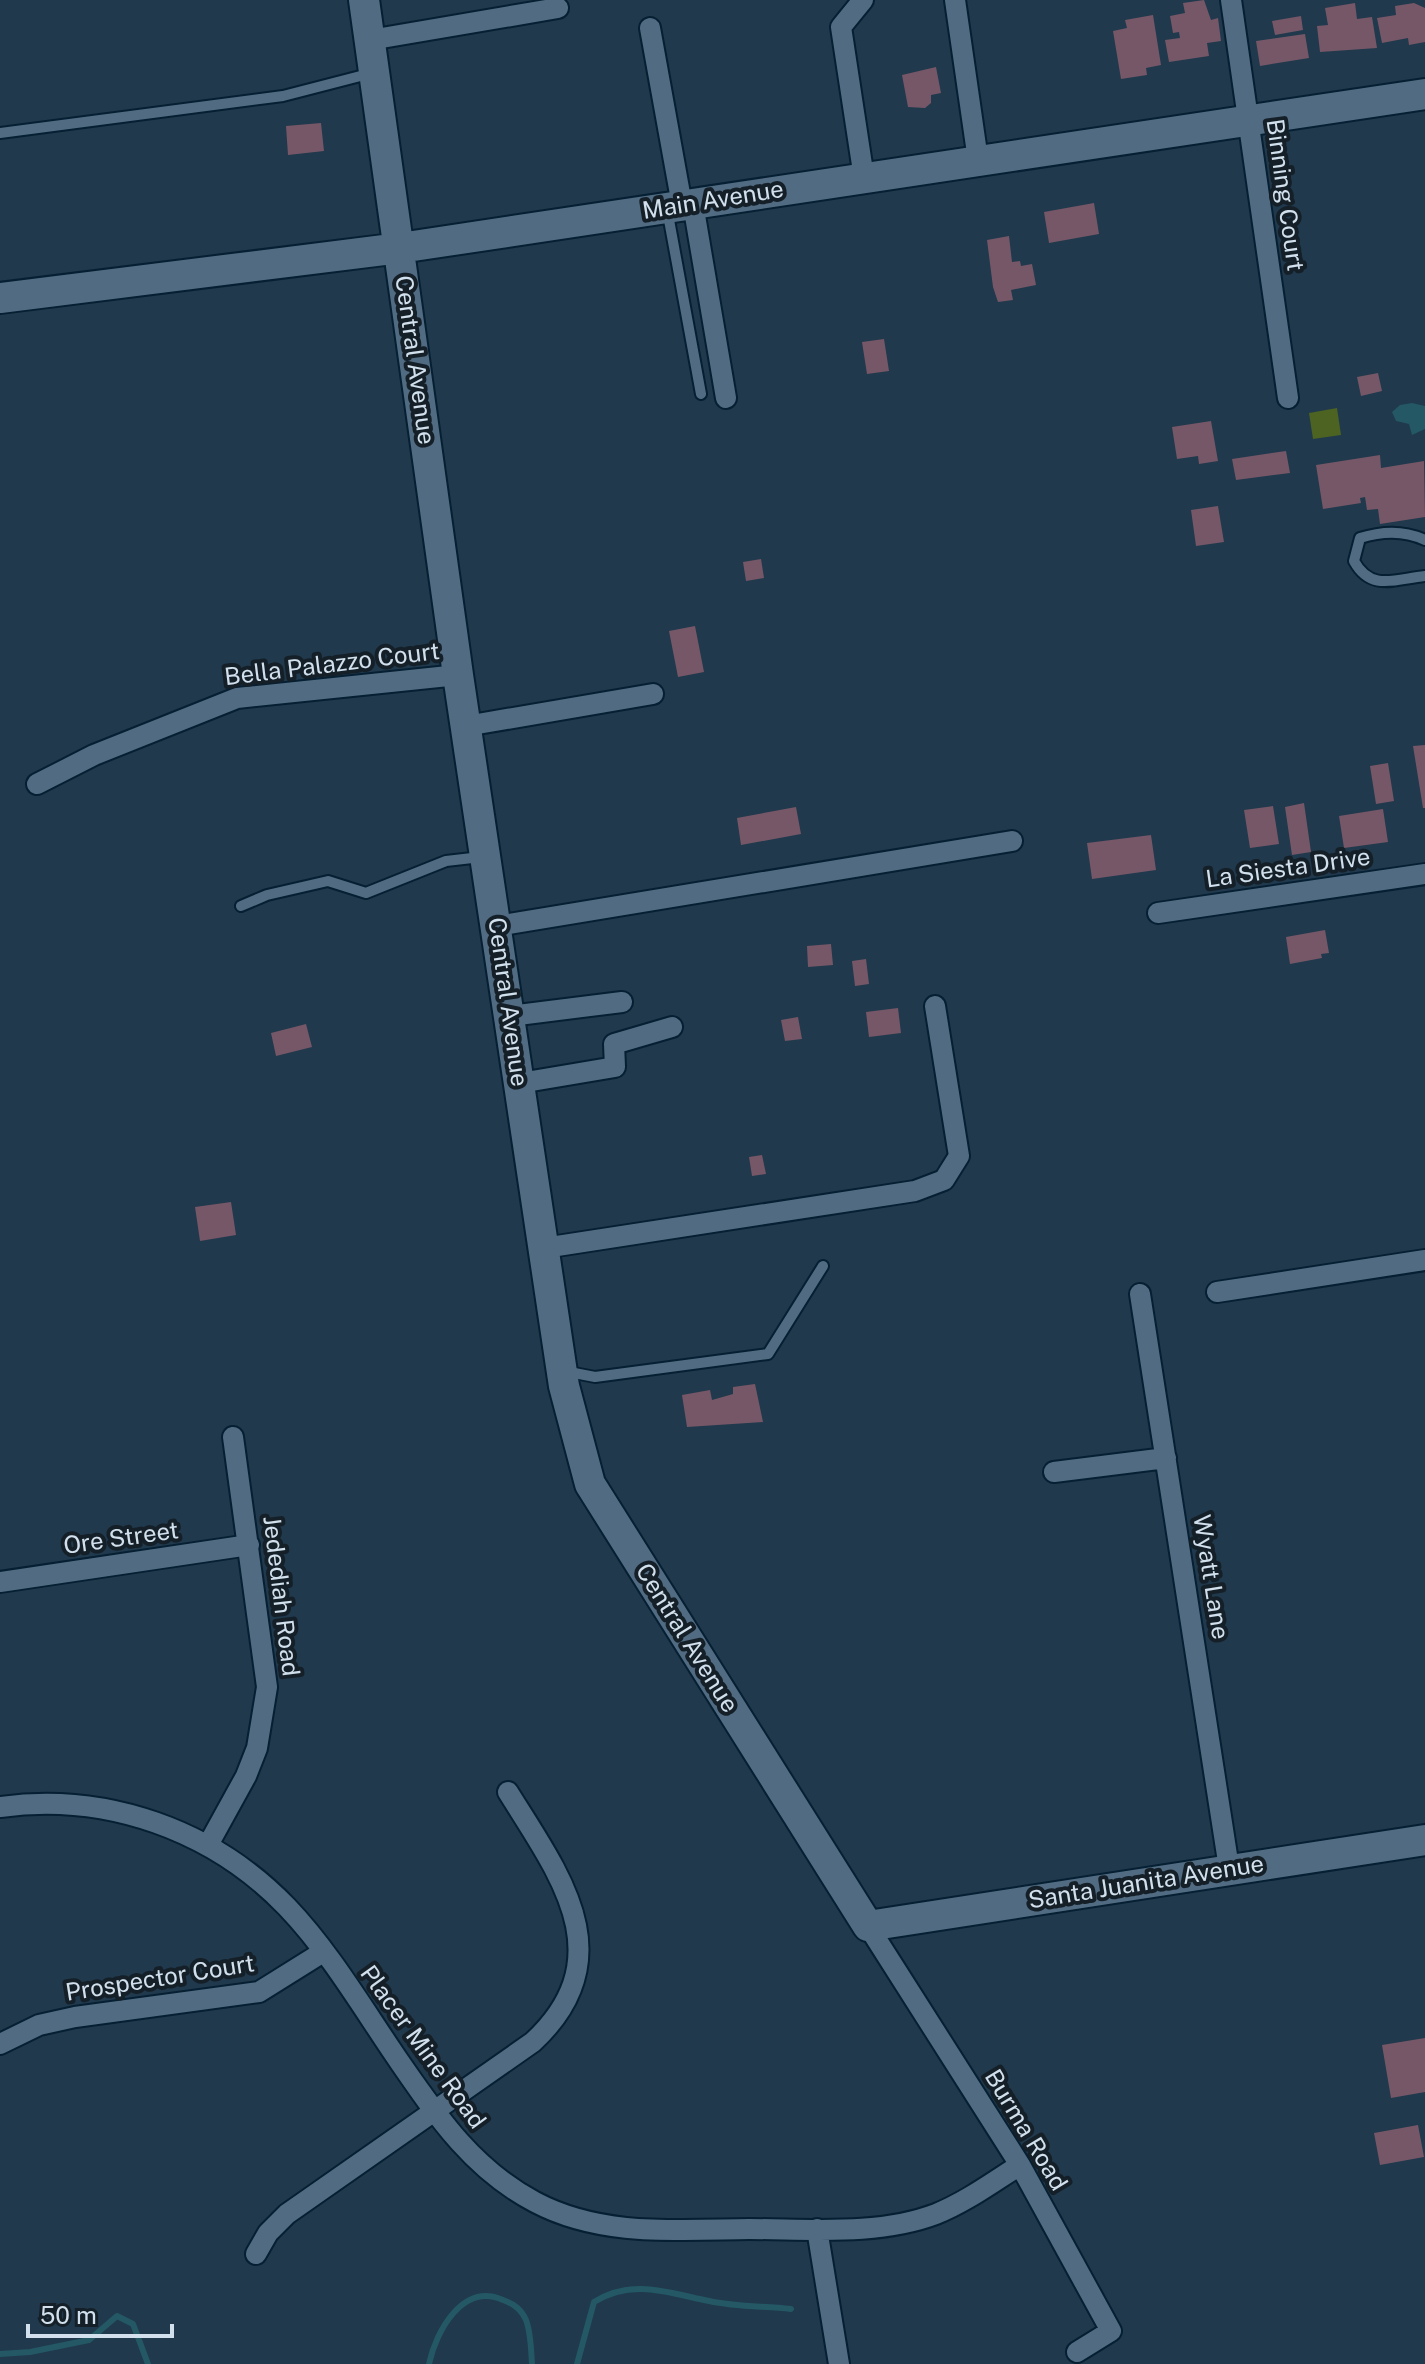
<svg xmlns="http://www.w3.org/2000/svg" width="1425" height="2364" font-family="'Public Sans',sans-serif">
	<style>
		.green { fill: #4c6321 }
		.water { fill: #235864 }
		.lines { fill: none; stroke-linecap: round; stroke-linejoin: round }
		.stream { stroke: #235864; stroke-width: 6 }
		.building { fill: #765767 }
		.lane-casing { stroke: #061f32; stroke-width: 14 }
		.street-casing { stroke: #061f32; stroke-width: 24 }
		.secondary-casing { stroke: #061f32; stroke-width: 34 }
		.lane { stroke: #516c82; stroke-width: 10 }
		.street { stroke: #516c82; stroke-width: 20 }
		.secondary { stroke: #516c82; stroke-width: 30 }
		.labels { text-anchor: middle; stroke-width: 8; stroke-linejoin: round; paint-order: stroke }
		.street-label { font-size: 24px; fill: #d1e0ec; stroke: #141f28 }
	</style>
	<rect width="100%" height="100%" fill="#20394c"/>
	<path class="green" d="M1337 408 1341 435 1313 439 1309 413Z"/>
	<path class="water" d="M1412 403 1425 406V429L1412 435 1409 424 1396 421 1392 412 1400 405Z"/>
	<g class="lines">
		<path class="stream" d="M0 2354 30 2352 89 2340 117 2316 133 2324 148 2364
			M429 2364C436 2331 463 2282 503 2300 514 2304 521 2309 526 2320 531 2333 531 2350 532 2364
			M577 2364 594 2302C632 2278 669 2293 709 2301 736 2307 764 2306 791 2309"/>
	</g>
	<path class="building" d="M1204 0 1211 20 1218 18 1221 41 1207 43 1209 56 1169 62 1165 40 1180 38 1179 32 1173 33 1170 16 1185 13 1183 3Z
		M1355 3 1357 19 1372 17 1377 48 1320 52 1317 26 1328 25 1325 8Z
		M1414 3 1425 8V42L1409 45 1408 38 1382 43 1377 18 1396 15 1395 6Z
		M1153 15 1161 65 1146 68 1147 75 1121 79 1113 31 1127 28 1125 20Z
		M1301 16 1303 30 1275 35 1272 21Z
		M1305 34 1309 58 1260 66 1256 41Z
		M936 67 941 93 931 95V103L925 108 908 107 902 75Z
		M321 123 324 151 288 155 286 126Z
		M1094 203 1099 234 1049 243 1044 212Z
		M1009 236 1012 262 1020 261 1021 266 1032 264 1036 285 1011 290 1013 300 998 302 993 287 987 240Z
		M884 339 889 371 867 374 862 342Z
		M1378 373 1382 391 1361 396 1357 377Z
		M1211 421 1218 461 1199 464 1198 456 1177 459 1172 427Z
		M1286 451 1290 473 1236 480 1232 459Z
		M1380 455 1381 468 1424 461 1425 517 1380 524 1378 509 1367 510 1365 497 1360 498 1361 503 1323 509 1316 465Z
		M1218 506 1224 542 1196 546 1191 510Z
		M761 559 764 578 746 581 743 562Z
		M695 626 704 672 678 677 669 631Z
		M1425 745V808H1423L1413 746Z
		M1388 763 1394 801 1376 804 1370 766Z
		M1304 803 1311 852 1292 855 1285 807Z
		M1273 806 1279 844 1250 848 1244 810Z
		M796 807 801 834 741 845 737 818Z
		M1383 809 1388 842 1344 848 1339 816Z
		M1151 835 1156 870 1092 879 1087 843Z
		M1325 930 1329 953 1321 954 1322 958 1290 964 1286 937Z
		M831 944 833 965 808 967 807 946Z
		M866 959 869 984 855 986 852 961Z
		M898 1008 901 1033 869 1037 866 1012Z
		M798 1017 802 1039 785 1041 781 1020Z
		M306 1024 312 1047 276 1056 271 1033Z
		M762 1155 766 1174 752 1176 749 1157Z
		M231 1202 236 1235 200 1241 195 1207Z
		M755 1384 763 1422 687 1427 682 1395 710 1390 712 1400 733 1394V1387Z
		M1425 2038V2092L1391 2098 1382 2045Z
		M1418 2125 1424 2157 1380 2165 1374 2133Z"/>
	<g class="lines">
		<g class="lane-casing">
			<path id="lane" d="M0 133 283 96 372 73
				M667 209 701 394
				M1425 540C1404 530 1382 531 1360 538L1354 561C1371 592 1395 579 1425 576
				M241 906 267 895 328 881 366 893 446 861 481 857
				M564 1371 595 1377 768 1354 823 1266"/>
		</g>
		<g class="street-casing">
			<path id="street" d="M863 0 841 27 864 178
				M955 0 978 160
				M1231 0 1288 398
				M650 28 682 205
				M370 40 558 8
				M693 204 726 398
				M466 726 653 694
				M37 784 94 755 237 698 458 675
				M1158 913 1425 874
				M497 926 1012 841
				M510 1016 622 1002
				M520 1083 615 1067 614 1044 672 1027
				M544 1248 915 1191 944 1180 959 1156 935 1006
				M1217 1292 1425 1260
				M1140 1294 1229 1868
				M1054 1472 1166 1458
				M0 1582 249 1545
				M0 1807C106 1792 213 1830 287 1907 331 1953 365 2012 401 2064 439 2119 474 2170 535 2202 601 2237 676 2230 749 2229 810 2229 878 2236 936 2214 966 2202 993 2182 1020 2165
				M208 1845 246 1776 257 1748 267 1687 233 1437
				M868 1926 1020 2165 1111 2331 1077 2352
				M0 2044 39 2025 75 2017 259 1992 323 1952
				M817 2229 839 2364
				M256 2254 268 2233 287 2214 533 2042C624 1957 559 1874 508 1792"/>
		</g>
		<g class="secondary-casing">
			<path id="secondary" d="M364 0 458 675 564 1386 590 1484 868 1926 1425 1840
				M0 298 400 248 1425 94"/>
		</g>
		<use href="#lane" class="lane"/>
		<use href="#street" class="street"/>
		<use href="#secondary" class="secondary"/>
	</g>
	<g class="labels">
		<g class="street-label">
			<text transform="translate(1285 195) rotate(82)" y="8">Binning Court</text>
			<text transform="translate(713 200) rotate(-9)" y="8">Main Avenue</text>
			<text transform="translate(415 360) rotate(82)" y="8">Central Avenue</text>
			<text transform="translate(332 664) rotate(-7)" y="8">Bella Palazzo Court</text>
			<text transform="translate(1288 868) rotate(-8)" y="8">La Siesta Drive</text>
			<text transform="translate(508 1002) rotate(82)" y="8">Central Avenue</text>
			<text transform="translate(121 1538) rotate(-8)" y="8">Ore Street</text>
			<text transform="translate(1211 1577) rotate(81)" y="8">Wyatt Lane</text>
			<text transform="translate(281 1596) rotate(83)" y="8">Jedediah Road</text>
			<text transform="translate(687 1638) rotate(58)" y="8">Central Avenue</text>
			<text transform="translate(1146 1882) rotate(-9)" y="8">Santa Juanita Avenue</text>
			<text transform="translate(160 1978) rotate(-9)" y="8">Prospector Court</text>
			<text transform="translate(423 2047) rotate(54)" y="8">Placer Mine Road</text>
			<text transform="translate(1026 2130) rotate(59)" y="8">Burma Road</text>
		</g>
	</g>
	<path d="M28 2324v12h144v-12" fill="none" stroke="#d1e0ec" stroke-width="4"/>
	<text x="40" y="2324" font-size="24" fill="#d1e0ec" stroke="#141f28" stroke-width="6" paint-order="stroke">50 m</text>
</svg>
